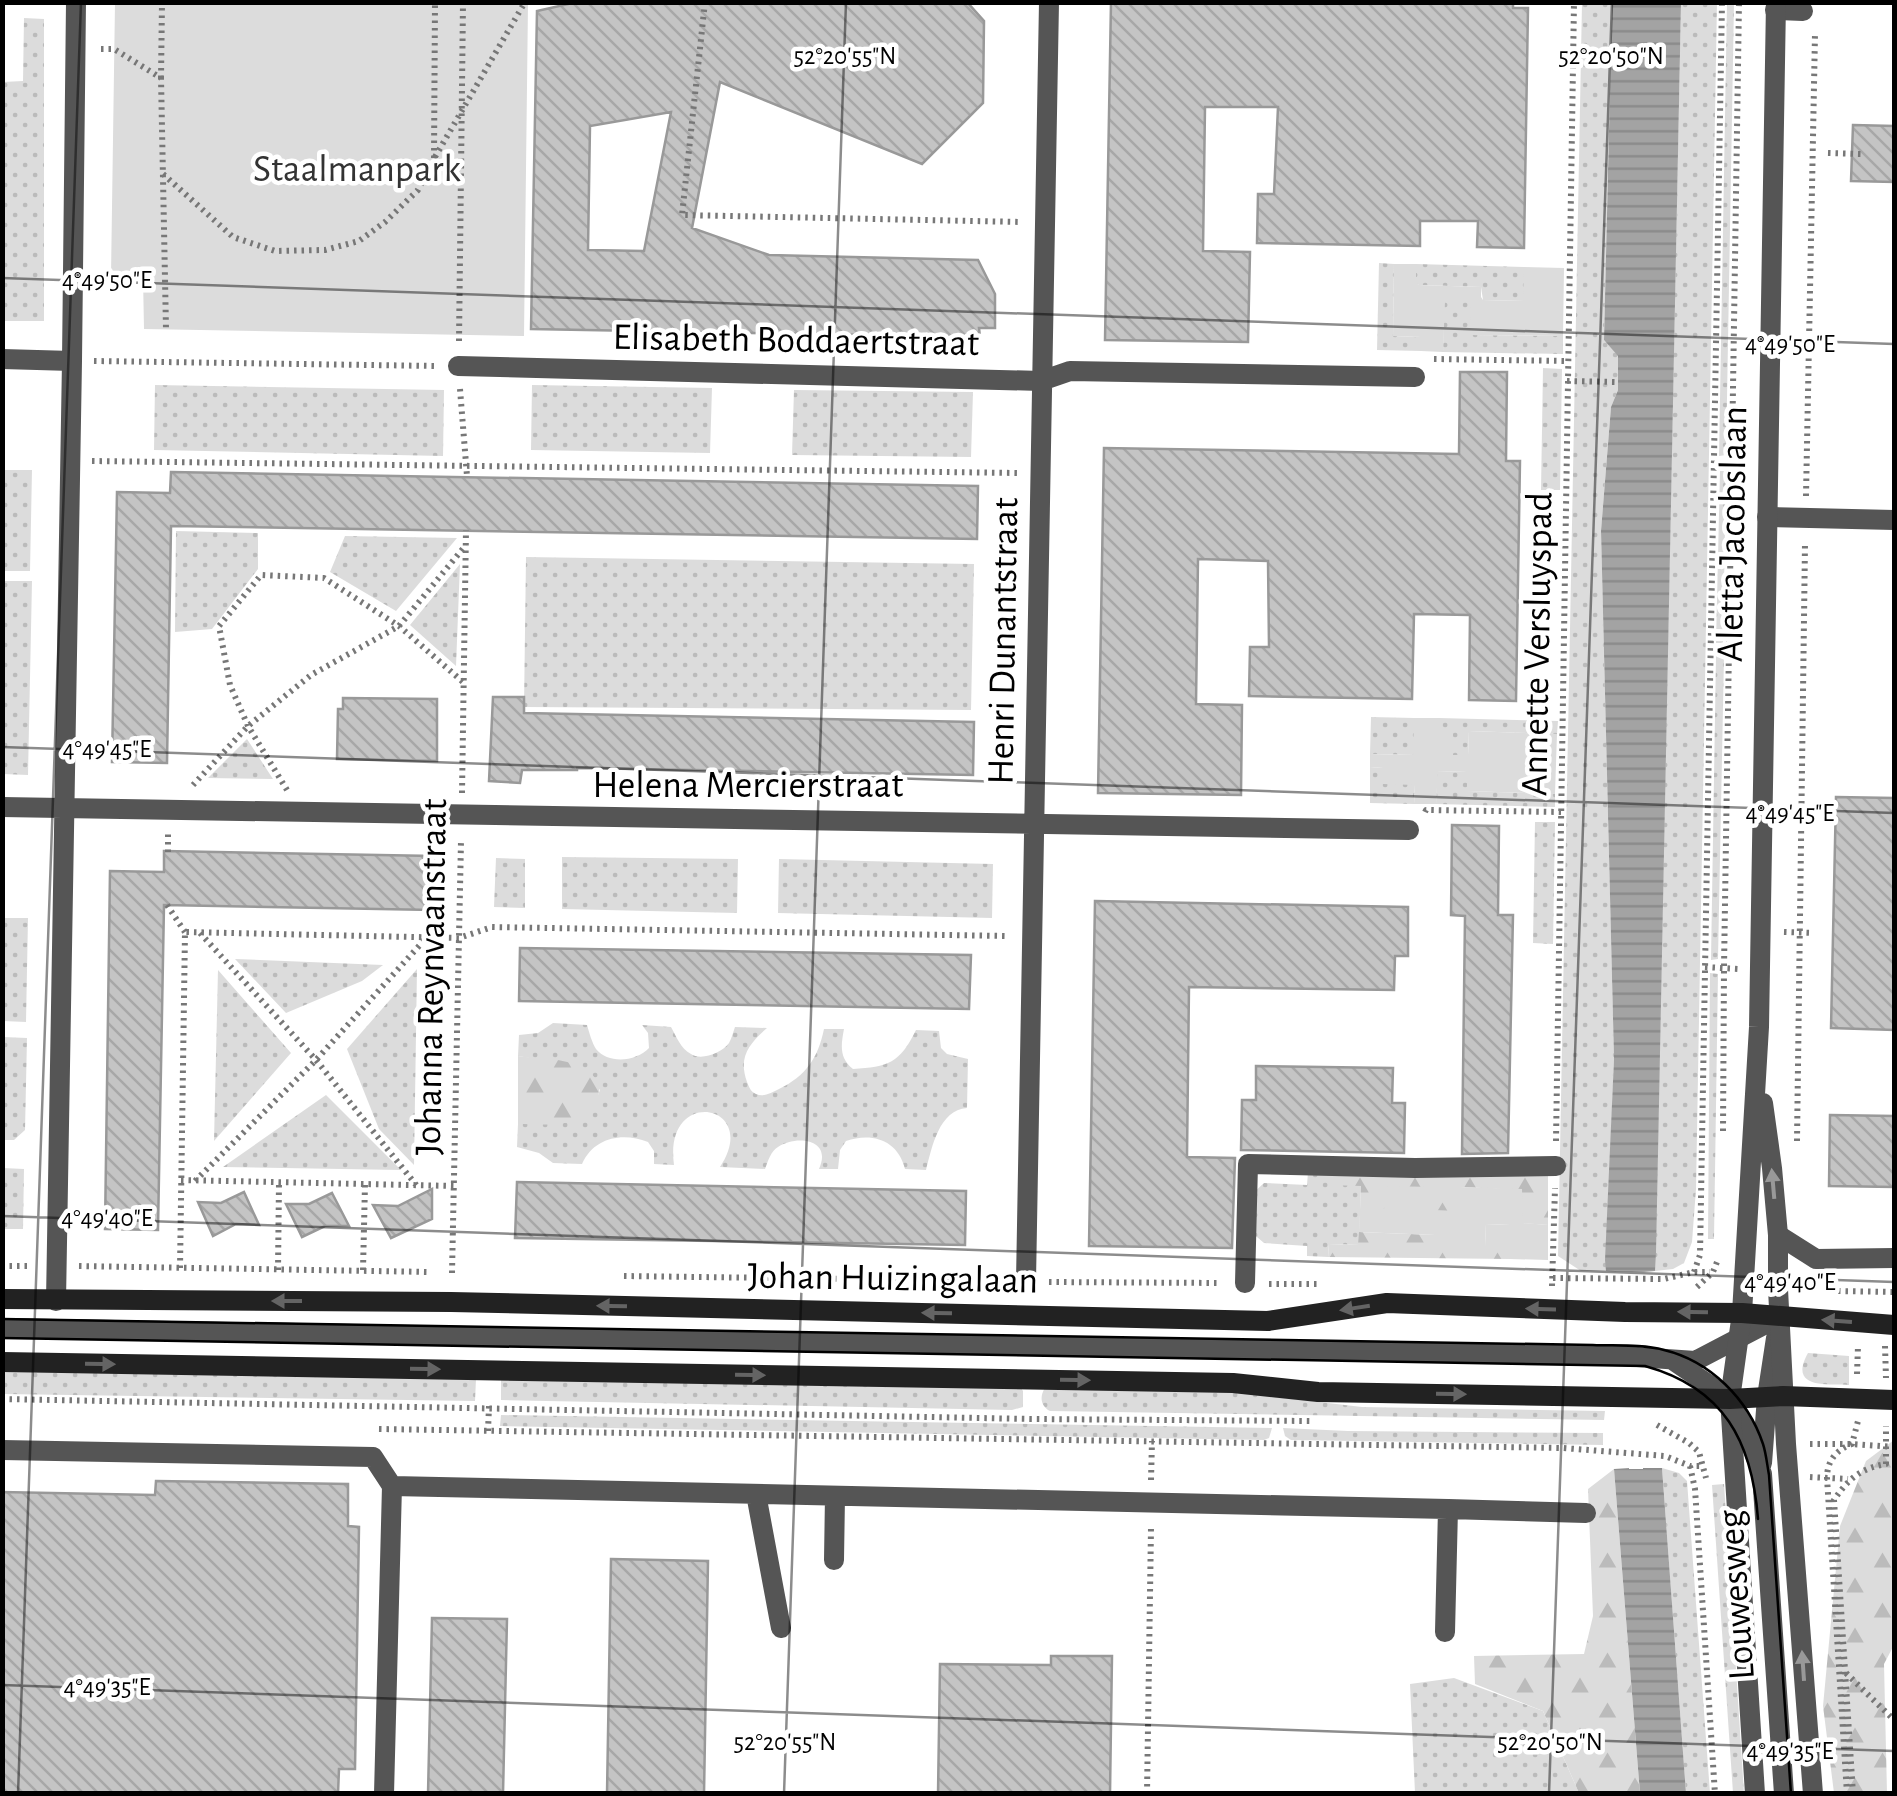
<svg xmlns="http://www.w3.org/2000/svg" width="1897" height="1796" font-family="'Alegreya Sans',sans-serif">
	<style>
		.grass { fill: url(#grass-dots) }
		.forest { fill: url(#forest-firs) }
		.park { fill: #dcdcdc }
		.water { fill: url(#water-rules) }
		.pier { fill: #fff }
		.building { fill: url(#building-back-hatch); stroke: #999; stroke-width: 2.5; fill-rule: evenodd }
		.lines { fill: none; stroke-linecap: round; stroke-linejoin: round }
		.path { stroke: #777; stroke-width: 6; stroke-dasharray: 2.5 5; stroke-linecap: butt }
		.service { stroke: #555; stroke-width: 20 }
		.pedestrian { stroke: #555; stroke-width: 20 }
		.minor { stroke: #555; stroke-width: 20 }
		.tertiary { stroke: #555; stroke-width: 20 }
		.secondary { stroke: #222; stroke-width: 20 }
		.tram { stroke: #000; stroke-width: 2.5 }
		.oneway { fill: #999 }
		.oneway2 { fill: #646464 }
		.ticks { fill: none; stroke: #000; stroke-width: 2.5; stroke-opacity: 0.45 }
		.labels { text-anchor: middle; stroke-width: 9; stroke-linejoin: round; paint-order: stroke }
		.park-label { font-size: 38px; fill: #333; stroke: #fff }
		.street-label { font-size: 38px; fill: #000; stroke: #fff }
		.ticks-label { font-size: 25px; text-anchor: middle; fill: #000; stroke: #fff; stroke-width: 9; stroke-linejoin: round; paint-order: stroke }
	</style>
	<defs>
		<pattern id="grass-dots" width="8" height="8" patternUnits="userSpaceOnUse" patternTransform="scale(2.5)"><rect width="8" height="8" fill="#dcdcdc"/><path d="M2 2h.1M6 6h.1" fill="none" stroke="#bbb" stroke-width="1.8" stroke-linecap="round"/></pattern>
		<pattern id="forest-firs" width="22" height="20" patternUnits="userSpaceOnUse" patternTransform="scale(2.5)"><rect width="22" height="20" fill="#dcdcdc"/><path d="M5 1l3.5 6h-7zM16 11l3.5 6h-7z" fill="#bbb"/></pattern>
		<pattern id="water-rules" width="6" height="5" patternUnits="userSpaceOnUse" patternTransform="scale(2.5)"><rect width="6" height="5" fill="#a3a3a3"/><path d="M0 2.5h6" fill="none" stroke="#8b8b8b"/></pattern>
		<pattern id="building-back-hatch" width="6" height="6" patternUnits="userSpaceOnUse" patternTransform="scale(2.5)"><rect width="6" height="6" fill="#c4c4c4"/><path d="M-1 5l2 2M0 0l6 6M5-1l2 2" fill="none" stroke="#a7a7a7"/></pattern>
	</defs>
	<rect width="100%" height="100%" fill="#fff"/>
	<path class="grass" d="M1612 2 1604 340 1618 355V390L1611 407 1601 531 1614 1059 1606 1271H1581L1558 1256 1582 3Z
		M1717 2 1696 1189 1692 1242 1684 1263 1673 1269 1655 1271 1681 3Z
		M1734 3 1726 455 1719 456 1727 3Z
		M24 18 44 19V321H3V82L23 81Z
		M1379 263 1394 264 1393 336 1421 337V351L1377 350Z
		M1416 264 1524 267V301L1483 300 1481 287 1419 285 1416 284Z
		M1444 301 1471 302V335L1563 336V354L1443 352Z
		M1543 368 1562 369 1560 490H1541Z
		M155 385 444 390 443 456 154 450Z
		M532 385 712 388 710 453 531 450Z
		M794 390 973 392 971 457 792 455Z
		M3 470H32L30 571H3Z
		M1720 471H1726L1723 643H1716Z
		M176 531 258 533V569L212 629 175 632Z
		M345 536 457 538 396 611 330 572Z
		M526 557 974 564 971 710 524 707Z
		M460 564 456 666 410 625Z
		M3 581H32L28 775 3 774Z
		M1716 656H1724L1718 959 1711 960Z
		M1371 717 1414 718V755L1370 754Z
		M1439 718 1558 721 1557 734 1469 731 1468 755H1453L1439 731Z
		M247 739 273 779 208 778Z
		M1370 767 1383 768 1415 785 1414 804 1370 803Z
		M1437 771 1468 772V791L1555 794V807L1436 804Z
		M1535 822H1555L1553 944 1533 943Z
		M562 857 738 859 737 913 562 909Z
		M496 858 525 859V908L494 907Z
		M779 859 993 864 992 918 778 913Z
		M3 918H28L26 1022 3 1021Z
		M235 959 383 965 362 981 286 1013Z
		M417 969 414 1165 379 1129 347 1049Z
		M218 970 291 1053 214 1141Z
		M1710 973 1718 974 1714 1239H1708Z
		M553 1023 587 1025C589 1032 592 1043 596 1049 609 1065 637 1061 649 1048L648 1033 642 1025 671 1027C676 1036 681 1049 691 1054 701 1061 722 1053 729 1043 732 1038 733 1032 735 1027L767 1028C749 1044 738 1057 747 1082 749 1087 751 1092 756 1094 764 1098 772 1092 779 1089 806 1076 818 1058 824 1029H844C841 1045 839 1058 853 1069 888 1067 900 1063 916 1030L939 1031 941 1048 947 1054 968 1059 967 1108C939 1110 932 1147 926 1170L905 1169C898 1140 872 1132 846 1141L840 1150 838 1169H819C833 1138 795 1135 778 1147 771 1151 768 1161 765 1169L720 1167C762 1104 663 1085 674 1165L654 1164V1151L648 1142C623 1132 594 1137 582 1164L553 1163 539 1153 517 1147 518 1124C553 1123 586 1130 600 1090L581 1067 518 1056 519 1035 538 1033Z
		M3 1037 27 1038 25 1130 14 1140H3Z
		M326 1095 401 1170 223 1167Z
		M3 1168 24 1169 23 1229H3Z
		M1308 1172 1330 1173 1361 1185 1359 1245 1329 1244 1328 1257 1307 1256V1246L1264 1243 1250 1231 1251 1195 1264 1183 1307 1185Z
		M1808 1353 1849 1356V1385C1826 1384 1788 1389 1808 1353Z
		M3 1371 476 1379 475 1401 3 1394Z
		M501 1380 1021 1388 1023 1391V1407L1012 1410 501 1400Z
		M1045 1388 1233 1392 1362 1407 1605 1411 1604 1420 1050 1411C1041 1406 1039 1397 1045 1388Z
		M501 1415 1272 1428 1269 1438 1264 1440 500 1426Z
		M1283 1428 1348 1431 1603 1433V1445L1291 1440 1285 1436Z
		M1662 1468 1679 1473 1687 1481 1710 1793H1686Z
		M1724 1484 1744 1793H1733L1712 1485Z
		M1454 1678 1543 1711 1579 1793H1415L1410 1684Z"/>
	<path class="forest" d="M518 1056C538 1059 564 1058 582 1067 591 1072 601 1082 599 1092 594 1131 545 1124 518 1124Z
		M1330 1173 1548 1175V1225L1522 1223V1190L1461 1187 1459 1211H1434V1188L1385 1210 1360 1209 1361 1186 1329 1185Z
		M1486 1224 1510 1225V1259L1328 1257 1329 1244 1358 1245 1359 1232 1435 1235V1245L1485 1246Z
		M1894 1440V1645L1884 1664 1887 1793H1834L1823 1706 1840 1526 1866 1461Z
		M1614 1469 1640 1793H1579L1543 1711 1475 1684 1474 1656 1584 1654 1593 1616 1588 1489Z"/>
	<path class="park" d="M115 3H528L524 336 144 329 143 277 111 276Z
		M1394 264H1416V283L1419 285 1481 287V297L1483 300 1523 301 1524 267 1564 268 1563 336 1470 335 1471 302H1445L1443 352 1421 351V337L1393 336Z
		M1414 718H1439V731H1453V755H1468L1469 731 1557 734 1555 794 1467 791V772L1438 771 1436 804H1414L1415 785 1383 784V768L1370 767V754L1413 755Z
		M1386 1186 1434 1187V1210L1458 1211 1460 1187 1522 1189 1523 1223 1548 1225V1260L1510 1259V1225L1486 1224 1485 1246H1435V1235L1359 1232 1360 1209H1384Z"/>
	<path class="water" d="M1612 3H1681L1656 1253 1655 1271 1644 1272 1642 1468H1662L1686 1793H1640L1614 1469 1630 1468 1632 1272 1606 1271 1605 1260 1614 1059 1601 531 1611 407 1618 390V356L1604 340Z"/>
	<path class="pier" d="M1631 1272H1646L1643 1469H1629Z"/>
	<path class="building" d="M577 2H967L984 21 983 103 922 164 720 82 692 228 769 255 978 260 995 294V328H979L980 337 531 329 537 11ZM671 112 644 251 588 250 590 126Z
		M1111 2H1513V8H1528L1524 248 1477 247 1478 221H1420V246L1257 243 1258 194H1274L1278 107H1205L1203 251 1250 252 1248 342 1105 340Z
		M1853 125 1894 126V182L1851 181Z
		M1460 372H1507L1506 461H1520L1516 701 1469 700 1470 615 1414 614 1412 699 1249 696 1250 647H1269L1268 561 1198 559 1196 704 1242 705 1241 795 1098 793 1104 448 1459 454Z
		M171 472 978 486 977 539 171 526 167 763 112 762 117 492 170 493Z
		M493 697H524V713L974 722 973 775 577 768V770H522L520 783 489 781Z
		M343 698 437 699V761L337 759 338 709H343Z
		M1836 797 1894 798V1030L1831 1028Z
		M1452 825 1499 826 1498 915H1513L1508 1153 1462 1154 1465 916 1451 915Z
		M164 851 434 856 433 910 164 905 158 1230 105 1229 110 871 164 872Z
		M1095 901 1408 907V956H1395L1394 990 1189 987 1187 1157 1235 1158 1232 1248 1089 1246Z
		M520 948 971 955 969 1009 519 1001Z
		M1256 1066 1393 1068 1392 1103H1405L1404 1153 1241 1150 1242 1100H1256Z
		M1830 1115 1894 1116V1187L1829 1186Z
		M517 1182 966 1191 965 1245 515 1238Z
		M432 1189V1219L391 1238 373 1205 398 1206Z
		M244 1192 259 1225 236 1224 213 1236 198 1202 221 1203Z
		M332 1193 349 1226H325L302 1237 286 1204H309Z
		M156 1481 348 1484V1526L359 1527 355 1769H339L338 1794H2V1492L155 1495Z
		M611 1559 708 1561 704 1794H607Z
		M432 1618 507 1619 503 1794H428Z
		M1051 1656H1112L1110 1794H938L940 1664 1051 1665Z"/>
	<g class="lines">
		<path class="path" d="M705 2 682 215 1022 222
			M101 49H114L161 78 166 329
			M161 78 162 2
			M1828 153 1861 154
			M435 157 525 2
			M163 174 233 237 275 251 325 250 359 241 385 222 418 190 434 158 435 2
			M459 341 463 2
			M1434 359 1567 361
			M94 361 437 366
			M1567 381 1617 382
			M460 389 467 476
			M92 461 1019 473
			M1806 496 1815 34
			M193 785 248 726 311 675 399 626 466 545
			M287 790 248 726 230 685 219 626 261 575 324 578 399 626 463 682
			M462 793 466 530
			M1425 812 1426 810 1561 812
			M168 852V833
			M167 905 185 932
			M1784 932 1813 933
			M200 933 316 1060 417 1186
			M1705 967 1739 969
			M1723 1131 1724 968 1739 2
			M1556 1141 1574 2
			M1797 1141 1805 544
			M181 1180 454 1186
			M195 1181 316 1060 428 936
			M2 1266H31
			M79 1266 431 1272
			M180 1268 185 932 459 938 492 927 1006 936
			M278 1270 279 1182
			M363 1270 365 1184
			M1694 1272 1700 1255 1722 2
			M452 1273 461 841
			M624 1276 1001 1281
			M1553 1278 1664 1279 1694 1272H1710
			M1049 1282 1221 1283
			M1269 1284H1321
			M1552 1286 1555 1188
			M1697 1287 1713 1272 1717 1262
			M1838 1291 1894 1292
			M1885 1346 1886 1378
			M1857 1374 1858 1346
			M2 1399 1031 1419 1310 1421
			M1657 1425 1689 1443 1699 1452 1706 1478
			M379 1429 1563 1448 1665 1456 1690 1466H1703
			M488 1431 489 1406
			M1810 1444H1852L1894 1447
			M1690 1466 1695 1489 1715 1794
			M1810 1477 1848 1479
			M1151 1480 1152 1441
			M1846 1673 1894 1720
			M1147 1794 1151 1528
			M1847 1794 1827 1478C1827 1461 1836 1450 1852 1444L1858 1421
			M1853 1794 1834 1500C1848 1479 1861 1468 1886 1464V1426"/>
		<path class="service" d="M1775 10 1803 11
			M1767 517 1894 520
			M1778 1235 1816 1259 1894 1258
			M2 1328 1623 1356 1695 1361 1779 1317
			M1674 1361 1730 1399 1744 1425 1762 1474 1784 1794
			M2 1450 373 1457 392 1486 384 1794
			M1762 1463 1767 1397 1776 1338
			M392 1486 1448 1509 1445 1632
			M756 1494 781 1628
			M1448 1509 1586 1513
			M834 1560 835 1496"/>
		<path class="pedestrian" d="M1245 1283 1248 1164 1415 1168 1556 1166"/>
		<path class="minor" d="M2 359 72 361
			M458 366 1041 381 1070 371 1415 377
			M2 807C471 819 940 818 1409 830
			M1026 1281 1049 2
			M56 1301 72 361 76 2"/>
		<path class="tertiary" d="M1763 1103 1772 1168 1778 1235V1289L1786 1444 1813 1794
			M1755 1794 1730 1399 1742 1313 1759 1027 1776 2"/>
		<path class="secondary" d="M2 1299 451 1302 1268 1321 1387 1303 1625 1312 1742 1313 1894 1325
			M2 1362 1233 1383 1318 1392 1730 1399 1783 1396 1894 1400"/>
		<path class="tram" d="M2 1319 1593 1345C1616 1346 1641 1344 1664 1350 1710 1361 1748 1399 1763 1444 1766 1453 1767 1464 1769 1475L1791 1794
			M2 1338 1645 1366C1724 1388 1752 1441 1758 1519"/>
	</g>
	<defs><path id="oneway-solid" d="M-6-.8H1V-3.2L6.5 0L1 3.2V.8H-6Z" transform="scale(2.5)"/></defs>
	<g class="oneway">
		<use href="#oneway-solid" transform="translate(1773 1184) rotate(-95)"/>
		<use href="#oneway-solid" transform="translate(1803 1666) rotate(-94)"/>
	</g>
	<g class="oneway2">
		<use href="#oneway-solid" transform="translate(287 1301) rotate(-180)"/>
		<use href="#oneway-solid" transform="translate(612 1306) rotate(-179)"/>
		<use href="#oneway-solid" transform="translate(1355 1308) rotate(171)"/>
		<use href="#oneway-solid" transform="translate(1541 1309) rotate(-178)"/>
		<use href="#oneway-solid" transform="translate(1693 1312) rotate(-179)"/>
		<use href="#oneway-solid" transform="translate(937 1313) rotate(-179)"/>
		<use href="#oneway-solid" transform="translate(1837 1321) rotate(-176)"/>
		<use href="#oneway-solid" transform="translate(100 1364) rotate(1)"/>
		<use href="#oneway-solid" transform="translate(425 1369) rotate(1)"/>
		<use href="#oneway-solid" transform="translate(750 1375) rotate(1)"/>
		<use href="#oneway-solid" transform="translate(1075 1380) rotate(1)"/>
		<use href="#oneway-solid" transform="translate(1451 1394) rotate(1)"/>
	</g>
	<path class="ticks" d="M2 278 1894 344M2 747 1894 813M2 1216 1894 1282M2 1685 1894 1751M18 1794 81 2M784 1794 846 2M1549 1794 1612 2"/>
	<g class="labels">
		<g class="park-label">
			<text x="357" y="181">Staalmanpark</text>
		</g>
		<g class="street-label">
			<text transform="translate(796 339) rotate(1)" y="13">Elisabeth Boddaertstraat</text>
			<text transform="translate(1731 534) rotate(-89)" y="13">Aletta Jacobslaan</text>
			<text transform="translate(1002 641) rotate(-89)" y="13">Henri Dunantstraat</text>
			<text transform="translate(1536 644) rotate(-89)" y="13">Annette Versluyspad</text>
			<text x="748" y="797">Helena Mercierstraat</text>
			<text transform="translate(430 977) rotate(-89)" y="13">Johanna Reynvaanstraat</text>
			<text transform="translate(893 1277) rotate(1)" y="13">Johan Huizingalaan</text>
			<text transform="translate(1735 1595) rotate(-94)" y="13">Louwesweg</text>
		</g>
	</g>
	<g class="ticks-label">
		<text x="845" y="64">52°20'55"N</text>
		<text x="1611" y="64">52°20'50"N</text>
		<text x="107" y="288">4°49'50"E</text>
		<text x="1790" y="352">4°49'50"E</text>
		<text x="107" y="757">4°49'45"E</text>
		<text x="1790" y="821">4°49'45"E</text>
		<text x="107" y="1226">4°49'40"E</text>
		<text x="1790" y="1290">4°49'40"E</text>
		<text x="107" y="1695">4°49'35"E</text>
		<text x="785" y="1750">52°20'55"N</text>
		<text x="1550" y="1750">52°20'50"N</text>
		<text x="1790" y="1759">4°49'35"E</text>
	</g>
	<rect width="1897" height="1796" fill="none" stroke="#000000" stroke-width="10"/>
</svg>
